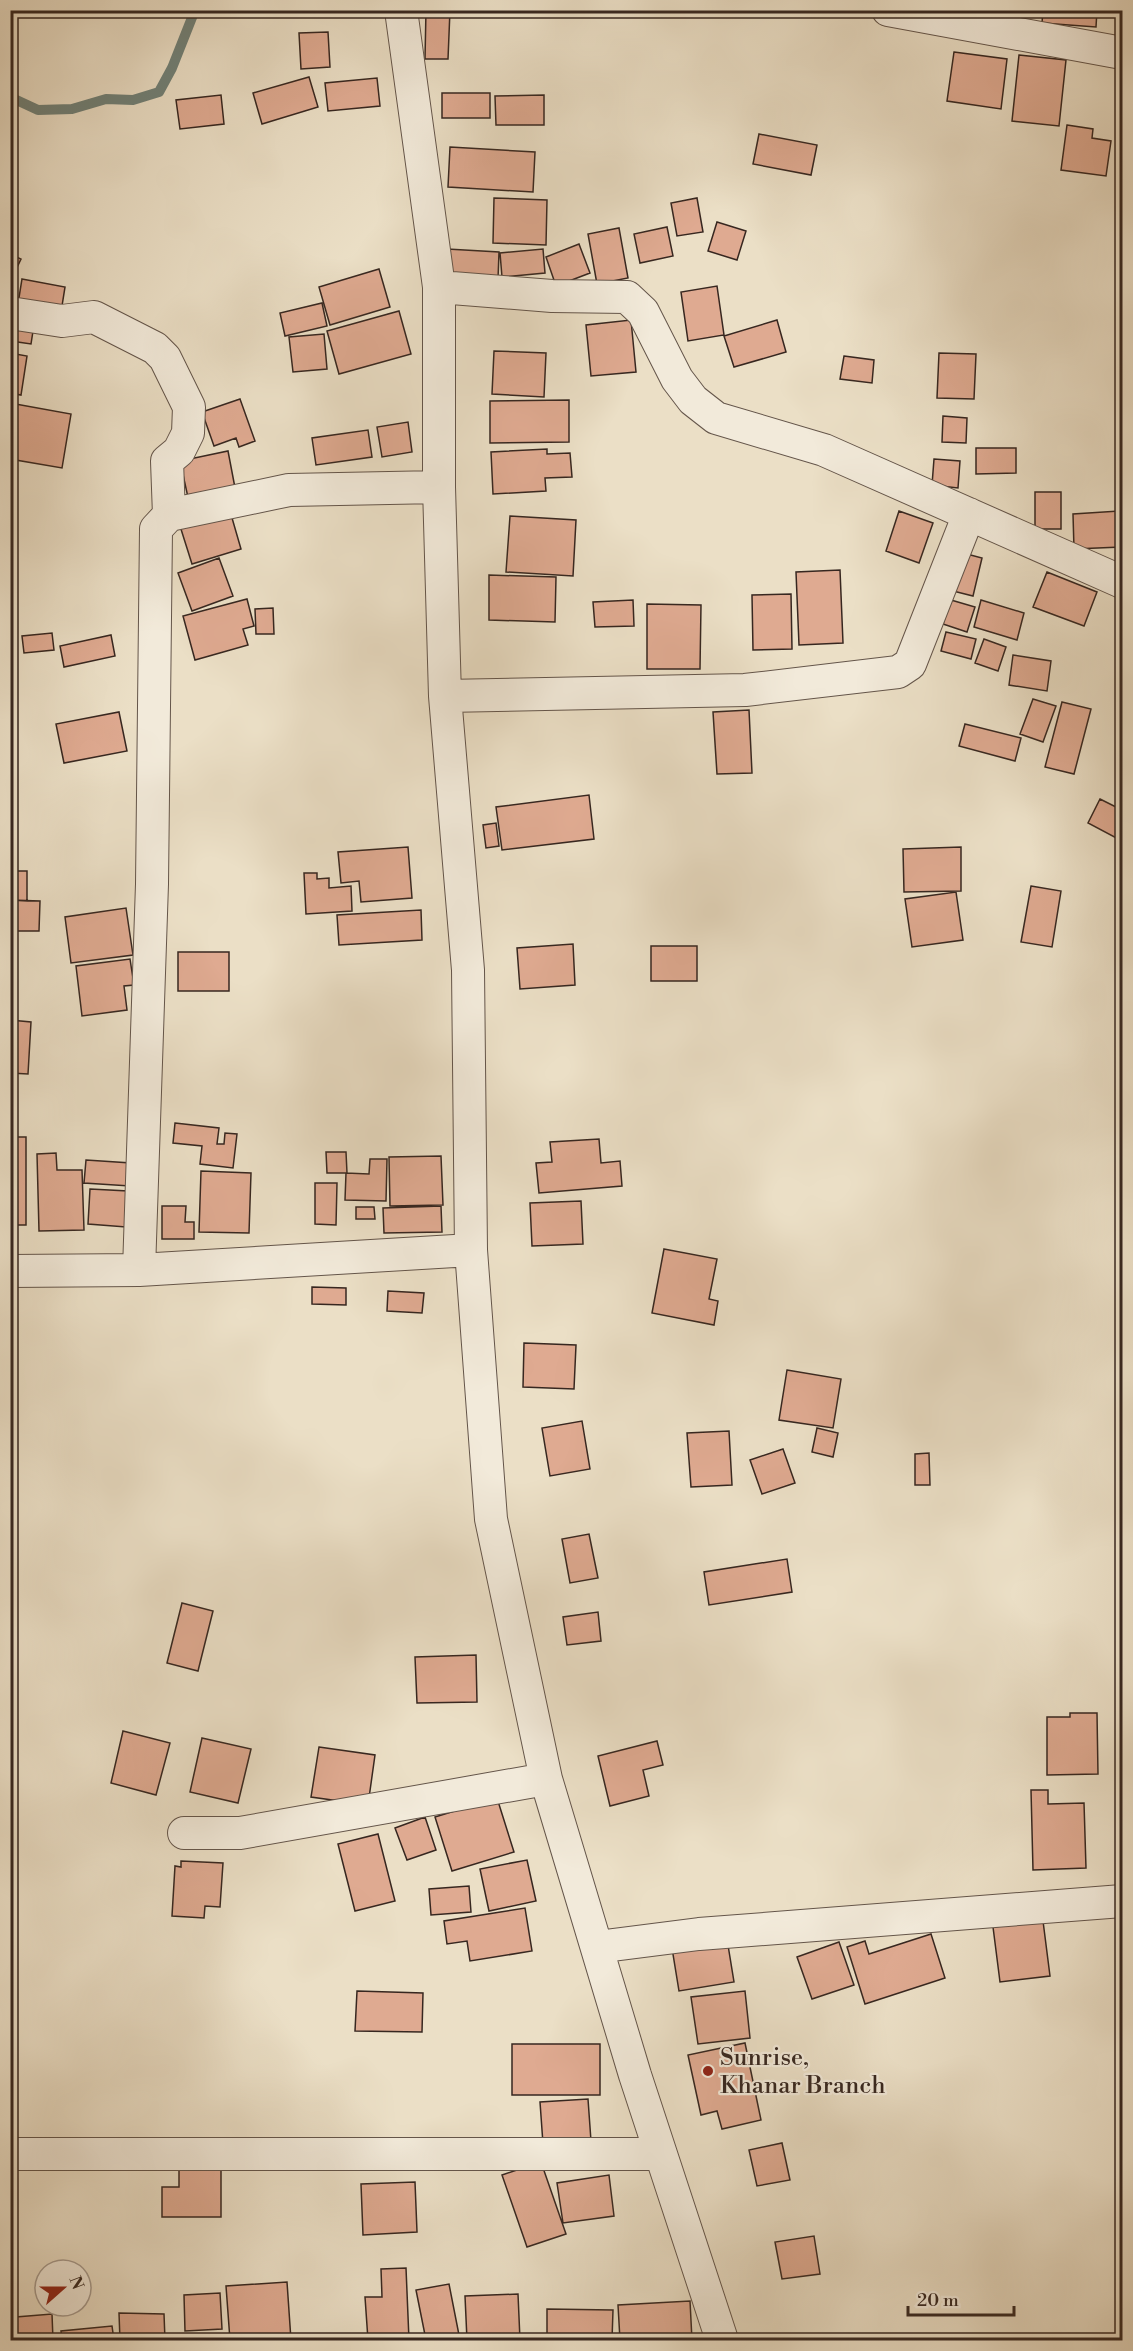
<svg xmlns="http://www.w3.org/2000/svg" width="1133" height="2351" font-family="'Libre Bodoni',serif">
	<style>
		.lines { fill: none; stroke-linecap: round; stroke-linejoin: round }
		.stream { stroke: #718178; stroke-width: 10 }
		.building { fill: #dfaa91; stroke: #372720; stroke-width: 1.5 }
		.minor-casing { stroke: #64554a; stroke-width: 34 }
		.minor { stroke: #f2eada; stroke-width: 32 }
		.poi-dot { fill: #8f2418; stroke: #f2eada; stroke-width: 2 }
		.labels { text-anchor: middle; stroke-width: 4.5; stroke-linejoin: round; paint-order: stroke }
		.poi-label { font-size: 24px; fill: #372720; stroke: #f2eada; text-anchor: start }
	</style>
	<rect width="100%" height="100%" fill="#ebdfc6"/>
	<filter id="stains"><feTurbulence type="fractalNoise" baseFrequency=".00333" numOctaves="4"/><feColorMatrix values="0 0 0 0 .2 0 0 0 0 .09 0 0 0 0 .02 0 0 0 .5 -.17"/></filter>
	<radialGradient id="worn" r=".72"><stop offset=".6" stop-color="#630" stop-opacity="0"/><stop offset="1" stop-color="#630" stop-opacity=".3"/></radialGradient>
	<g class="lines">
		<path class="stream" d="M10 97 38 110 72 109 106 99 133 100 159 92 172 68 195 10"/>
	</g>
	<path class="building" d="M426 10H450L448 59H425Z
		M1043 10H1097L1096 27 1042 23Z
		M328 32 330 67 301 69 299 33Z
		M954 52 1007 59 1001 109 947 101Z
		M1019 55 1066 60 1059 126 1012 121Z
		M309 77 318 107 262 124 253 93Z
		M377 78 380 106 328 111 325 83Z
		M442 93H490V118H442Z
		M221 95 224 124 180 129 176 100Z
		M544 95V125H496L495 96Z
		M1067 125 1093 129 1092 138 1111 141 1106 176 1061 170Z
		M759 134 817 145 811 175 753 164Z
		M450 147 535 152 533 192 448 187Z
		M494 198 547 200 546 245 493 243Z
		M697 198 703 232 677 236 671 203Z
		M717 222 746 231 737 260 708 251Z
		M667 227 673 256 640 263 634 234Z
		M619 228 628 278 597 284 588 234Z
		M579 244 590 273 556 286 546 257Z
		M447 249 499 252 498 279 446 276Z
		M543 249 545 273 502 277 500 253Z
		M10 254 21 259 10 282Z
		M379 269 390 307 330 325 319 287Z
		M22 279 65 287 61 312 18 304Z
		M717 286 724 335 688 341 681 292Z
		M322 303 327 326 285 336 280 313Z
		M399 311 411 354 339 374 327 331Z
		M631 320 636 372 591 376 586 325Z
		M777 320 786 352 734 367 724 336Z
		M13 327 33 331 31 344 11 341Z
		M324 334 327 369 293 372 289 337Z
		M494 351 546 353 544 397 492 394Z
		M10 353 27 356 21 395 10 393Z
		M939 353 976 354 974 399 937 398Z
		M844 356 874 360 872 383 840 379Z
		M240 399 255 441 239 447 236 438 214 446 202 412Z
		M569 400V442L490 443V401Z
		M10 403 71 414 62 468 10 459Z
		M943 416 967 418 966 443 942 442Z
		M408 422 412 452 382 457 377 427Z
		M368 430 372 457 316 465 312 438Z
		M976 448H1016V473L976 474Z
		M547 449V454L570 453 572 477 545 478 546 491 493 494 491 452Z
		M228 451 236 493 189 502 180 461Z
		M934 459 960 461 958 488 932 485Z
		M1035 492H1061V529H1035Z
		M230 511 241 549 192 564 180 526Z
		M899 511 933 523 919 563 886 551Z
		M1119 511 1121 547 1074 549 1073 514Z
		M510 516 576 520 573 576 506 572Z
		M963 553 982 558 973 596 953 591Z
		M219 558 233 596 192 611 178 573Z
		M840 570 843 643 799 645 796 572Z
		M1047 572 1097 592 1084 626 1033 607Z
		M489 575 556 577 555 622 489 620Z
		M791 594 792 649 753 650 752 595Z
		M247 599 254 626 243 629 248 645 195 660 183 616Z
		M633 600 634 626 595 627 593 602Z
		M951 600 975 607 967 632 943 624Z
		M981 600 1024 613 1017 640 974 627Z
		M647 604 701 605 700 669H647Z
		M273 608 274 634H256L255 609Z
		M946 632 976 639 971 659 941 651Z
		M52 633 54 650 24 653 22 636Z
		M111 635 115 656 64 667 60 646Z
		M984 639 1006 647 998 671 975 663Z
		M1013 655 1051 661 1047 691 1009 685Z
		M1033 699 1056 706 1043 742 1020 734Z
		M1062 702 1091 709 1074 774 1045 767Z
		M749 710 752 773 717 774 713 712Z
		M119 712 127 751 64 763 56 724Z
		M965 724 1021 738 1015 761 959 746Z
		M589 795 594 839 502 850 496 807Z
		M1100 799 1122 810V841L1088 823Z
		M496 823 499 846 486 848 483 825Z
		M408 847 412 898 361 902 359 881 341 883 338 852Z
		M961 847V891L904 892 903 849Z
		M10 871H27V901L10 900Z
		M304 873H317V879L329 878V888L351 886 352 911 306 914Z
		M1031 886 1061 891 1052 947 1021 942Z
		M956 892 963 940 912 947 905 899Z
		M10 900 40 901 39 931H10Z
		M126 908 133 955 71 963 65 917Z
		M421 910 422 940 339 945 337 915Z
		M573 944 575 985 520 989 517 948Z
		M651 946H697V981H651Z
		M178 952H229V991H178Z
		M130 959 134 985 124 986 127 1010 82 1016 76 966Z
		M10 1020 31 1022 28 1074 10 1073Z
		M175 1123 219 1128 217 1144H224L225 1133 237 1134 233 1168 200 1164 202 1146 173 1143Z
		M10 1137H26V1225H10Z
		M599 1139 601 1163 620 1161 622 1186 539 1193 536 1163 552 1162 550 1142Z
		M326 1152H346L347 1173H327Z
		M56 1153 57 1170H82L84 1230 39 1231 37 1154Z
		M441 1156 443 1205 390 1206 389 1157Z
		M370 1159H387L386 1201 345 1200 346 1173 369 1174Z
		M86 1160 131 1163 130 1186 84 1183Z
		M201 1171 251 1173 249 1233 199 1232Z
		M315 1183H337L336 1225 315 1224Z
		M90 1189 128 1191 126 1227 88 1224Z
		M581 1201 583 1244 532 1246 530 1203Z
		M162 1206H186L185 1222H194V1239H162Z
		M441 1206 442 1232 384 1233 383 1208Z
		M356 1207H374L375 1219H356Z
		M664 1249 717 1259 709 1299 718 1301 714 1325 652 1313Z
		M312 1287 346 1288V1305L312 1304Z
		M388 1291 424 1293 422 1313 387 1311Z
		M524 1343 576 1345 574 1389 523 1387Z
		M787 1370 841 1379 833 1428 779 1420Z
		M582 1421 590 1469 550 1476 542 1428Z
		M817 1428 838 1433 833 1457 812 1452Z
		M729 1431 732 1485 691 1487 687 1433Z
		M783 1449 795 1483 762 1494 750 1460Z
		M929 1453 930 1485H915V1454Z
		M589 1534 598 1578 570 1583 562 1539Z
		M787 1559 792 1592 709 1605 704 1572Z
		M182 1603 213 1611 198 1671 167 1663Z
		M598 1612 601 1641 567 1645 563 1617Z
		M476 1655 477 1702 417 1703 415 1657Z
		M1070 1713H1097L1098 1774 1047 1775V1717H1070Z
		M123 1731 170 1743 156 1795 111 1783Z
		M202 1738 251 1749 238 1803 190 1792Z
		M657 1741 663 1765 643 1770 649 1796 610 1806 598 1756Z
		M319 1747 375 1755 368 1805 311 1797Z
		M1031 1790H1048V1804L1084 1803 1086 1868 1033 1870Z
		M497 1798 514 1852 452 1871 435 1817Z
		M425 1817 436 1850 407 1860 395 1828Z
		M378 1834 395 1901 355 1911 338 1844Z
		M527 1860 536 1901 489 1911 480 1869Z
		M181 1861 223 1863 220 1907 205 1906 204 1918 172 1916 175 1866 181 1867Z
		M469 1886 471 1912 431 1915 429 1889Z
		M525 1908 532 1951 470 1961 467 1941 447 1944 444 1921Z
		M1043 1921 1050 1976 1000 1982 993 1927Z
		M931 1934 945 1978 865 2004 847 1947 865 1941 869 1954Z
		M727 1939 734 1982 679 1991 672 1948Z
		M839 1942 854 1985 812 1999 797 1957Z
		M357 1991 423 1993 422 2032 355 2031Z
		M745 1991 750 2038 698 2044 691 1997Z
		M745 2043 761 2120 722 2129 717 2111 701 2115 688 2055Z
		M512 2044H600V2095H512Z
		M588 2099 591 2141 543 2144 540 2102Z
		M782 2143 790 2180 757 2186 749 2150Z
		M541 2162 566 2234 527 2247 502 2175Z
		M179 2170H221V2217H162V2187H179Z
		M609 2175 614 2216 563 2223 557 2183Z
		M415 2182 417 2232 363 2235 361 2184Z
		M814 2236 820 2274 782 2279 775 2242Z
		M406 2268 409 2340H368L365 2297H382L381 2269Z
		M287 2282 291 2340H230L226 2286Z
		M449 2284 460 2340H426L416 2290Z
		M220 2293 222 2329 185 2331 184 2295Z
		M518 2294 520 2340H467L465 2296Z
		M690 2301 692 2340H620L618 2305Z
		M547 2309 613 2310 612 2340H547Z
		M119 2313 164 2314 165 2340H120Z
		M52 2314 53 2340H18L16 2317Z
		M112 2326 114 2340H62L61 2331Z"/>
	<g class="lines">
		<g class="minor-casing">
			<path id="minor" d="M401 10 439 287V487L445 696 468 970 471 1250 491 1519 546 1779 635 2075 722 2340
				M888 10 1122 53
				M439 287 552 296 627 297 643 312 677 379 693 400 716 418 824 450 1122 582
				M10 313 62 321 94 317 155 348 165 358 189 407 188 433 179 451 167 461 169 515 156 529 152 884 139 1270
				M169 515 289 490 439 487
				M445 696 745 690 898 672 910 664 969 514
				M10 1271 139 1270 471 1250
				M184 1833H240L546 1779
				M597 1947 699 1934 1122 1901
				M10 2154H661"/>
		</g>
		<use href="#minor" class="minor"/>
	</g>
	<circle class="poi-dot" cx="708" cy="2071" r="6"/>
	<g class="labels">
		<g class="poi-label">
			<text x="720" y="2065">Sunrise,<tspan x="720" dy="28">Khanar Branch</tspan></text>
		</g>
	</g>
	<rect width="1133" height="2351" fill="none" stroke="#ebdfc6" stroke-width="36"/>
	<rect x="12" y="12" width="1109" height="2327" fill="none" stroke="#372720" stroke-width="3"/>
	<rect x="18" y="18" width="1097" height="2315" fill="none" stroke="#372720" stroke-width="1.5"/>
	<g transform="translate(63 2288) rotate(69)"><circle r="28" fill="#f2eada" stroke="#a79c90" stroke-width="1.5"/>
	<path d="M0-4.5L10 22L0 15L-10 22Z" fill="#8f2418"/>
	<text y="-9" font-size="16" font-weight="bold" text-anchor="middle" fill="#372720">N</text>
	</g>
	<path d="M908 2306v9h106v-9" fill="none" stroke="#372720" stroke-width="3"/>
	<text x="917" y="2306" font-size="18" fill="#372720" stroke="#f2eada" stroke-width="4.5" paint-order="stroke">20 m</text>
	<rect width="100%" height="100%" filter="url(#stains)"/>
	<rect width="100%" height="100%" fill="url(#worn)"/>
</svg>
